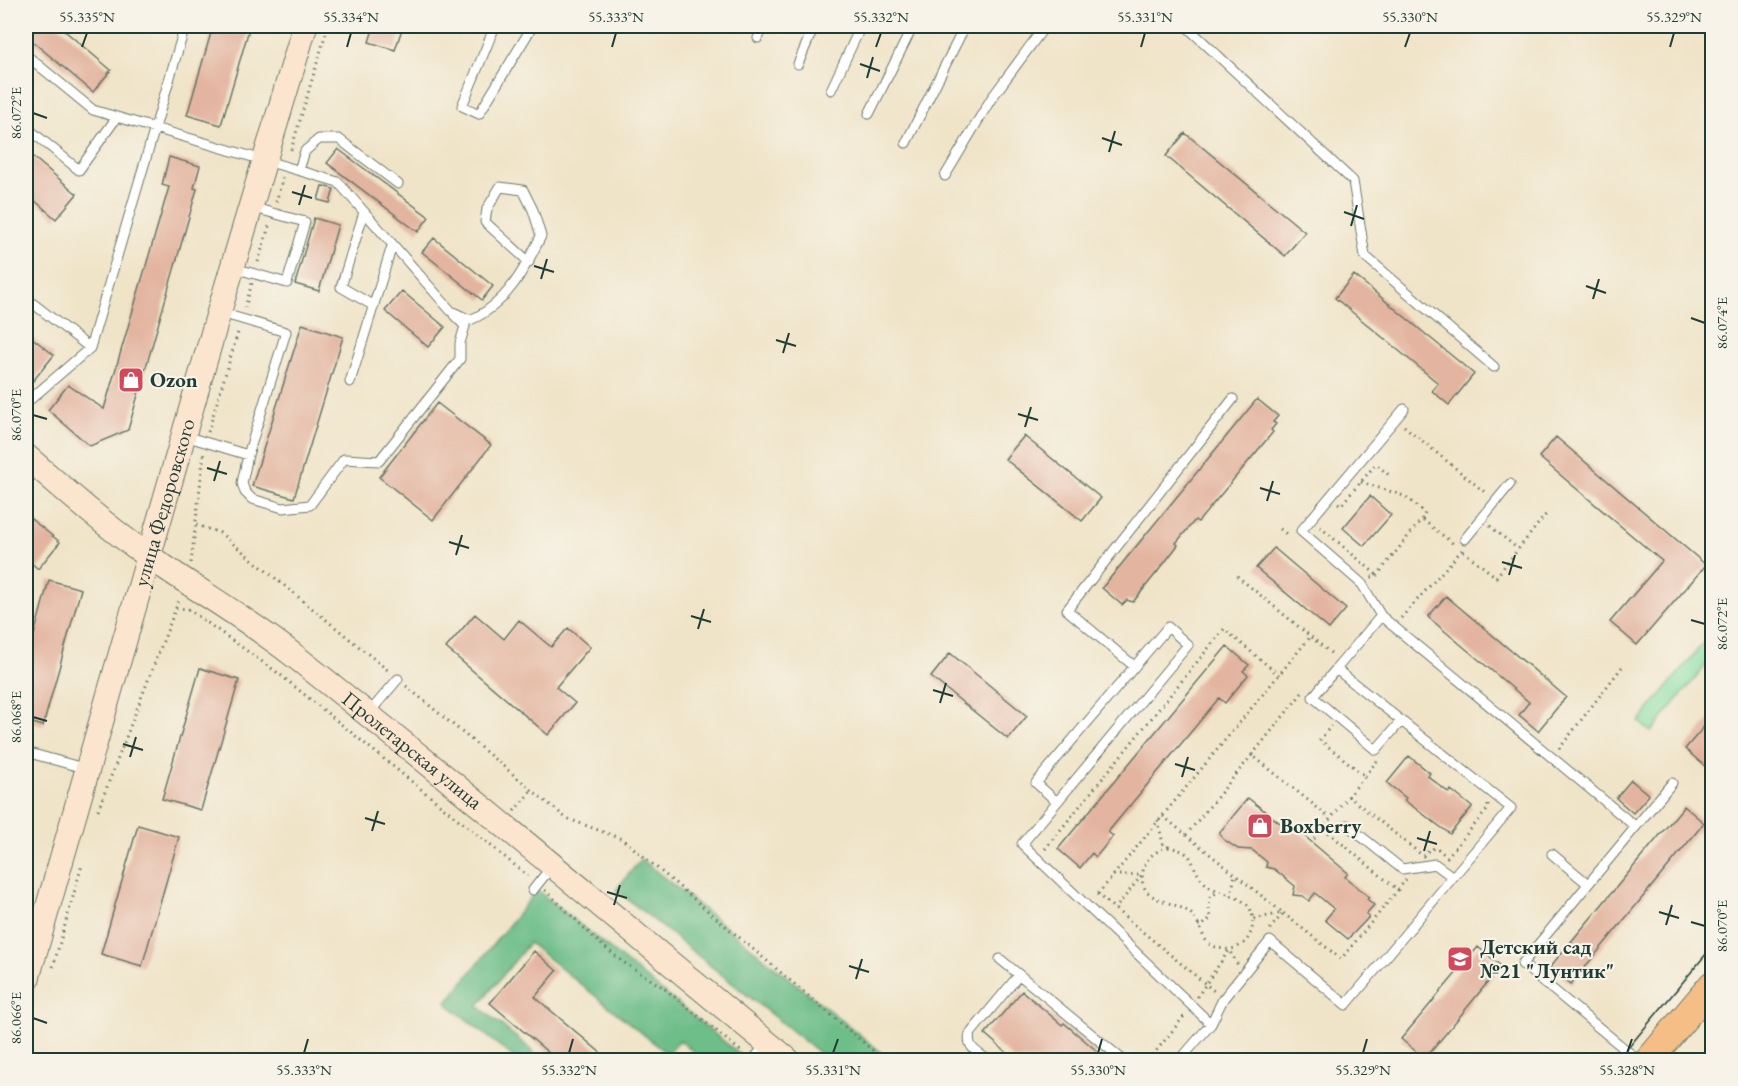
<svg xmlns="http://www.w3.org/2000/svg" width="1738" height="1086" font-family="'EB Garamond',serif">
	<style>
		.green { fill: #88dfa3; stroke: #548e6c; stroke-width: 1.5 }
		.forest { fill: #6ebe89; stroke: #467e5e; stroke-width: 1.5 }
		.building { fill: #e3b49f }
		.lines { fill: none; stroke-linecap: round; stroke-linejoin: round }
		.lane-casing { stroke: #687768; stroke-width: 11 }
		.secondary-casing { stroke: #687768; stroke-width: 26 }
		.primary-casing { stroke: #687768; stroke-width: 29 }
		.path { stroke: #687768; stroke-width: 3; stroke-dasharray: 1.5 4.5; stroke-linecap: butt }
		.lane { stroke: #fff; stroke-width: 9 }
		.secondary { stroke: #fbe5cf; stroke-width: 24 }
		.primary { stroke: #f5be86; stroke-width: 27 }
		.tram { stroke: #1f3d34; stroke-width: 1.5 }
		.ticks { fill: none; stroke: #1f3d34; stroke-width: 2 }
		.labels { text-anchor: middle; stroke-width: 4.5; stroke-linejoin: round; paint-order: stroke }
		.poi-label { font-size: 21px; font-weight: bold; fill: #1f3d34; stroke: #f7f3e8; text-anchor: start }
		.street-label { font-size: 21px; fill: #1f3d34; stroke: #f7f3e8 }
		.neatline { fill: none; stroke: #1f3d34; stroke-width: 2 }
		.ticks-label { font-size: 15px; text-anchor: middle; fill: #1f3d34 }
	</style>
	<rect width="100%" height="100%" fill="#f7f3e8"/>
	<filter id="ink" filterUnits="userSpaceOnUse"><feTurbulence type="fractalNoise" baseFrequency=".0167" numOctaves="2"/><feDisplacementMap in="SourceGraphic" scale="12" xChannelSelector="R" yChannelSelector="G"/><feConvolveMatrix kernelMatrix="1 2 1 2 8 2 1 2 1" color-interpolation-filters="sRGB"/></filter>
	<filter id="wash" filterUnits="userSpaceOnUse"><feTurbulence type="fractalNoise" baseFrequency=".008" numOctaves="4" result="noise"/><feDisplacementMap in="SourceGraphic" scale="24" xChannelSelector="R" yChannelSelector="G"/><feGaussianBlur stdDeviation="1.35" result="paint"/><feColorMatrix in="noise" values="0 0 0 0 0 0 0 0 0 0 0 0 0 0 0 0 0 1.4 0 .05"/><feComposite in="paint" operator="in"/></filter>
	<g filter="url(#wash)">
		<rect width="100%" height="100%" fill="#f0e4c8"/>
		<path class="green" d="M1712 632V658L1651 732 1639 722Z"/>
		<path class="forest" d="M641 859 891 1060H828L616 890Z
			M537 890 742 1056 738 1060H704L679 1040 668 1054 529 943 478 1006 534 1052 527 1060H517L446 1003Z"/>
		<g id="blocks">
			<path class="building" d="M26 26H59L111 70 93 92 26 36Z
				M213 26H250L221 125 187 115Z
				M374 26H403L395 50 369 42Z
				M1185 133 1305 232 1285 256 1166 156Z
				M338 149 429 217 418 232 327 163Z
				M26 151 77 194 56 219 26 193Z
				M169 157 200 166 194 188 197 189 128 430 90 446 48 410 68 385 104 409 169 187 162 185Z
				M322 186 334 189 330 203 318 200Z
				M314 218 338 225 319 291 295 284Z
				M434 238 493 286 482 300 422 252Z
				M1354 275 1474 374 1449 405 1432 391 1438 383 1335 298Z
				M402 291 445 327 428 347 385 311Z
				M302 324 343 337 294 498 252 486Z
				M26 333 54 355 33 381 26 375Z
				M1257 399 1278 416 1273 422 1276 424 1271 430 1273 432 1198 522 1195 520 1176 543 1178 545 1162 566 1133 602 1127 600 1122 605 1102 588Z
				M437 403 491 445 433 520 379 477Z
				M1024 436 1101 498 1082 521 1005 459Z
				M1556 437 1706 565 1637 645 1610 622 1662 561 1539 457Z
				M1370 496 1391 515 1364 546 1343 528Z
				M26 515 60 542 38 569 26 558Z
				M1274 548 1346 609 1329 629 1256 568Z
				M49 580 81 589 43 726 26 721V664Z
				M1446 596 1566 697 1538 731 1519 715 1529 702 1428 617Z
				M475 614 504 639 519 620 551 647 568 628 590 647 556 687 575 703 548 735 446 648Z
				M1227 646 1249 665 1243 671 1248 675 1225 703 1219 698 1108 832 1113 836 1096 857 1092 853 1080 868 1058 849Z
				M950 653 1027 716 1008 739 931 677Z
				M200 668 239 680 201 810 162 799Z
				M1713 716V762L1707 768 1685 749Z
				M1409 756 1430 773 1428 776 1449 793 1451 790 1472 807 1450 834 1404 800 1406 798 1387 783Z
				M1631 780 1649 795 1633 813 1616 798Z
				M1248 798 1280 823 1282 821 1287 825 1289 823 1348 873 1345 877 1369 897 1367 899 1374 905 1366 914 1369 917 1348 939 1325 920 1334 909 1315 893 1309 901 1303 896 1293 895 1295 886 1274 869 1266 867 1267 862 1252 850 1238 849 1223 839 1219 833Z
				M1684 806 1704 823 1571 984 1550 967Z
				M138 825 179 837 142 966 101 954Z
				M1478 947 1501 966 1425 1059 1401 1039Z
				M534 951 557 971 535 997 609 1060H557L490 1003Z
				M1022 991 1062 1025 1064 1023 1097 1051 1089 1060H1015L985 1034Z"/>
		</g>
	</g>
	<g filter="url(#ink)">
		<use href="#blocks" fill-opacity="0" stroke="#687768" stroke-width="1.5"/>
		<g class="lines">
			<g class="lane-casing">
				<path id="lane" d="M495 26 462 106 479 114 532 27 530 26
					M1186 26 1353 181 1365 256 1494 367
					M758 38 764 26
					M26 55 93 110 338 182 451 311 470 320C506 305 525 269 541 236L533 210 523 190 500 187 487 209 485 222 529 262
					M798 64 814 26
					M831 90 861 26
					M869 114 913 26
					M26 127 79 170 117 117
					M906 143 965 26
					M299 170 305 151 319 139H339L398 184
					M945 176 991 99 1045 26
					M364 212 341 287 374 306
					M234 268 287 283 305 222 251 207
					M26 298 90 348
					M221 313 286 332 248 455 242 483 245 492 252 499 283 508 310 505 344 459 379 461 460 359V343L465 326 454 315
					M350 382 392 246
					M26 403 90 348 185 26
					M1404 409 1301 531 1362 584 1381 616 1636 827
					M185 436 248 455
					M1465 539 1510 484
					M1134 666 1067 610 1233 399
					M1336 669 1313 697 1376 750 1401 721
					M368 714 398 679
					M26 752 87 769
					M1057 802 1036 783 1168 627 1188 645 1022 844 1211 1024
					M1347 825 1402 869 1435 864 1453 877 1511 808 1336 669 1381 616
					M1552 854 1588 884
					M533 890 552 866
					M1000 959 1123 1060
					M753 1060 767 1043
					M988 1060C978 1053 966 1047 970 1034L1019 975
					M1180 1060 1211 1024 1223 999 1270 941 1346 1005 1453 877
					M1638 1060 1522 964 1672 783"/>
			</g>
			<g class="secondary-casing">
				<g id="secondary">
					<path id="s1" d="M26 456C65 490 104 525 147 555 195 589 246 618 292 654 460 786 623 925 788 1060"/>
					<path id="s2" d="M26 983 219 312 305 26"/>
				</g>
			</g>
			<g class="primary-casing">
				<path id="primary" d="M1649 1060 1712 985"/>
			</g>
			<path class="path" d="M291 150 328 26
				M276 202 283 177
				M258 262 270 223
				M245 308 252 283
				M1404 426 1487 494
				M208 432 239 329
				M1361 482 1404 496 1424 512 1425 515 1376 577H1370
				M1338 503 1341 505 1376 464 1390 476
				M1423 520 1455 545
				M196 525 220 533 390 672
				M1490 526 1518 549
				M1320 527 1377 575
				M1280 529 1289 536
				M1463 551 1496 577 1547 513
				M191 563 204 453
				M1237 576 1333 655
				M176 608 188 609 278 673 528 876
				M1401 618 1462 550
				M406 686 566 818 622 839 630 845 884 1060
				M1302 693 1252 755 1330 818
				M1559 749 1622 667
				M1365 776 1377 761
				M1348 796 1423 856 1430 849 1437 848 1447 857 1488 809V804
				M98 810 179 600
				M514 811 532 790
				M1163 816 1186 835 1252 755
				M1158 820 1164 849
				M1186 835 1283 913 1270 929
				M1314 839 1365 776 1320 740 1331 726
				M1168 847C1200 853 1187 865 1205 883 1219 897 1252 893 1253 920 1253 928 1251 934 1246 941 1242 946 1232 950 1225 949 1199 946 1206 932 1193 916 1179 899 1136 905 1143 871 1146 857 1154 852 1168 847Z
				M1045 849 1224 629 1279 675
				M1113 875H1142L1115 909
				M545 890 603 946 623 962 664 988 743 1053
				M1398 890 1406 879
				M1097 894 1214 991
				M1098 894 1311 636
				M1231 896 1235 874
				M1254 919 1283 913 1341 959 1398 890 1323 828
				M1198 925H1203L1211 918 1209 908 1210 897 1218 892
				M53 967 82 865
				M1197 997 1229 950 1238 965
				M1149 1060 1185 1015"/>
			<use href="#lane" class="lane"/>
			<use href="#secondary" class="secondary"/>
			<use href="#primary" class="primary"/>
			<path class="tram" d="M1618 1060 1712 947"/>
		</g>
	</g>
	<path class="ticks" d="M82 47 87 33M347 47 351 33M612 47 616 33M876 47 881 33M1141 47 1145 33M1405 47 1410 33M1670 47 1674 33M860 64 880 71M867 78 873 57M33 113 47 118M1102 138 1122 145M1109 152 1115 131M292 192 312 198M299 205 305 185M1344 212 1364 219M1351 226 1357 205M534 266 554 272M541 279 547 259M1586 286 1606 293M1593 299 1599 279M1691 318 1705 323M776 340 796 346M783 353 789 333M1018 414 1038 420M33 415 47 419M1025 427 1031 407M207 468 227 474M214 481 220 461M1260 488 1280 494M1267 501 1273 481M449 542 469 548M456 555 462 535M1502 562 1522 568M1509 575 1515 555M691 616 711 622M1691 620 1705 624M698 629 704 609M933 690 953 696M940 703 946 683M33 717 47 721M123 744 143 750M130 757 136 737M1175 764 1195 770M1182 777 1188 757M365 818 385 824M372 831 378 811M1417 838 1437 844M1424 851 1430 831M607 892 627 898M614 905 620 885M1659 912 1679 918M1691 922 1705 926M1666 925 1672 905M849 966 869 972M856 979 862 959M33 1018 47 1023M304 1053 308 1039M569 1053 573 1039M833 1053 838 1039M1098 1053 1102 1039M1363 1053 1367 1039M1627 1053 1632 1039"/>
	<defs>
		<g id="shop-square" transform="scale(1.35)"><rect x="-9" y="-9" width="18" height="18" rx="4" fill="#d1495b" stroke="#f7f3e8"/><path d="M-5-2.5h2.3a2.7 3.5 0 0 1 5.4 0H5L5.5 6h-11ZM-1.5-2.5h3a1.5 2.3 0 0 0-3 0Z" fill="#fff"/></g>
		<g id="school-square" transform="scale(1.35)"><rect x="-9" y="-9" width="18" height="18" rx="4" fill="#d1495b" stroke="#f7f3e8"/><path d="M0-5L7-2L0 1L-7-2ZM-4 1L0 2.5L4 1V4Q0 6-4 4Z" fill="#fff"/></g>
	</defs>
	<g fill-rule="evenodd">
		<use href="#shop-square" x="131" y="380"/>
		<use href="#shop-square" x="1260" y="826"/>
		<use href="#school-square" x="1460" y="959"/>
	</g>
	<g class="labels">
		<g class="poi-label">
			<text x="150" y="387">Ozon</text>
			<text x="1280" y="833">Boxberry</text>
			<text x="1480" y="954">Детский сад<tspan x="1480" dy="24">№21 "Лунтик"</tspan></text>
		</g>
		<g class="street-label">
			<text dy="7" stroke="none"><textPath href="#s2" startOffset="500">улица Федоровского</textPath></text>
			<text dy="7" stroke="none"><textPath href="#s1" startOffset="486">Пролетарская улица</textPath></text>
		</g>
	</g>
	<rect width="1738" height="1086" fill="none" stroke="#f7f3e8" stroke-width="66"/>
	<rect x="33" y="33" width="1672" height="1020" class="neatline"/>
	<g class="ticks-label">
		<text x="87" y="22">55.335°N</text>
		<text x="351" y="22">55.334°N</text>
		<text x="616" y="22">55.333°N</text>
		<text x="881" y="22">55.332°N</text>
		<text x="1145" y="22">55.331°N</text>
		<text x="1410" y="22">55.330°N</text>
		<text x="1674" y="22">55.329°N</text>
		<text transform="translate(16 113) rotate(-90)" y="5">86.072°E</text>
		<text transform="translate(1722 323) rotate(-90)" y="5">86.074°E</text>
		<text transform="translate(16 415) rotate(-90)" y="5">86.070°E</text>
		<text transform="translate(1722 624) rotate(-90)" y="5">86.072°E</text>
		<text transform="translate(16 717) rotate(-90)" y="5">86.068°E</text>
		<text transform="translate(1722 926) rotate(-90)" y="5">86.070°E</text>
		<text transform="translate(16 1018) rotate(-90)" y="5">86.066°E</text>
		<text x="304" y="1075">55.333°N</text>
		<text x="569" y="1075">55.332°N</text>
		<text x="833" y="1075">55.331°N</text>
		<text x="1098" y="1075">55.330°N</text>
		<text x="1363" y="1075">55.329°N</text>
		<text x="1627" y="1075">55.328°N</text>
	</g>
</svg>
